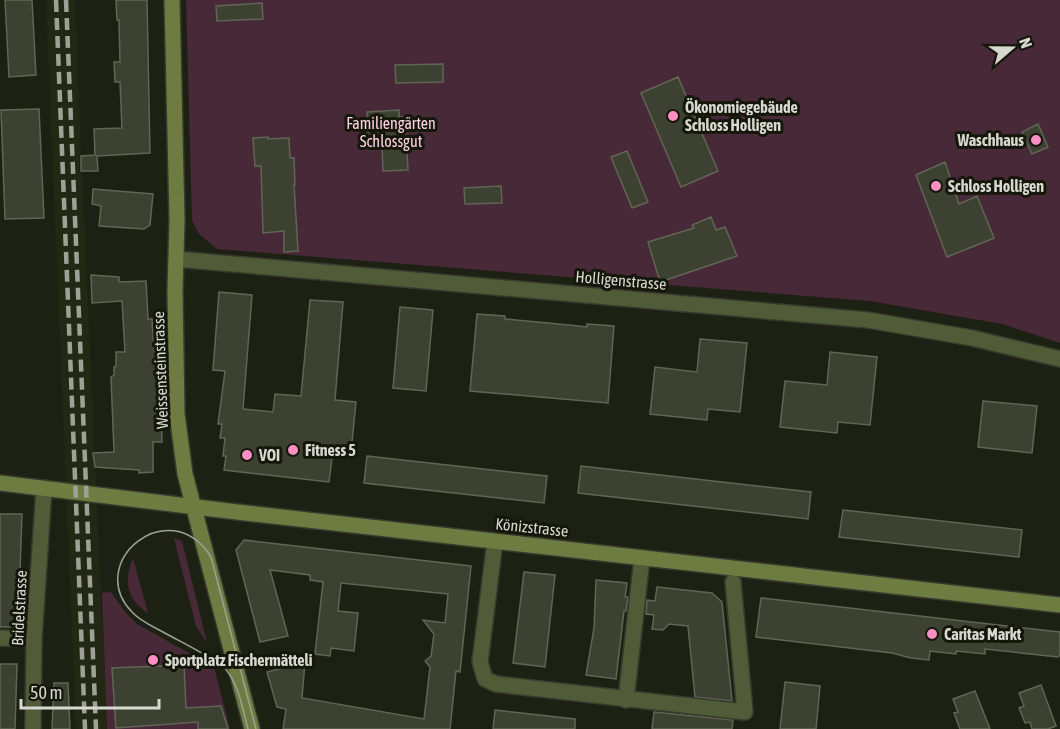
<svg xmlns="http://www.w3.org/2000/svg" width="1060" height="729" font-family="'Asap Condensed',sans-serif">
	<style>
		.built { fill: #232814 }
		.green { fill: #482938 }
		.building { fill: #3d4132; stroke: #616556; stroke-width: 1.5 }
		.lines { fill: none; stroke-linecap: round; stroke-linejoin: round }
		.minor-casing { stroke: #373b2d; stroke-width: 18 }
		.secondary-casing { stroke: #373b2d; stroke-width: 18 }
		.minor { stroke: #515b37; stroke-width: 15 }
		.secondary { stroke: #6e7c42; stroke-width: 15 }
		.tram { stroke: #9fa197; stroke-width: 1.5 }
		.rail { stroke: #9fa197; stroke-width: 4.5; stroke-dasharray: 12 6; stroke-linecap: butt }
		.poi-dot { fill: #fb8fc3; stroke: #14170a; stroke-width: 2 }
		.labels { text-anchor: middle; stroke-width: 6; stroke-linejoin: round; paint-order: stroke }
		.poi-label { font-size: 16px; font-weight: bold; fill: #d7d9d0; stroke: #14170a; text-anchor: start }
		.park-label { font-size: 16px; fill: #ffd2e5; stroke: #14170a }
		.street-label { font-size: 16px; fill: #d7d9d0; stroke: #14170a }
	</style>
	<rect width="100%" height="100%" fill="#1d2113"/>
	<path class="built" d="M46 0H75L81 155H79V172H82L107 729H76Z"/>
	<path class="green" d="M186 0H1060V343L1002 324 870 301 217 249 199 234 192 220Z
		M174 538 182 541 207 643 196 626Z
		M133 558 148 613C127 601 123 580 133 558Z
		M111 592 125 612 137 624 214 667 230 729H107L102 593Z"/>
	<path class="building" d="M5 0H32L36 75 9 77Z
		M116 0H147L150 153 97 156 98 171H81V156L95 155 94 129 122 128 120 82H115L114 62H120L119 20H117Z
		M262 3 263 19 217 21 216 6Z
		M443 64V82L396 83 395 65Z
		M678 77 718 171 681 187 641 93Z
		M39 109 44 218 5 219 1 110Z
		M399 110V117H405L408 170 383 171 382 146H368L367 112Z
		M1038 124 1048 147 1032 154 1022 132Z
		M268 137V139L289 138 290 158H294L295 185H294L298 251 284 252V231L263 233 261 166H255L253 138Z
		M627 151 648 202 632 208 611 157Z
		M945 162 959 204 977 196 994 238 947 257 916 175Z
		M501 186 502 203 465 204 464 188Z
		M93 189 153 194 150 225 144 229 99 226 101 206 92 204Z
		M711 217 716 230 725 227 737 256 660 282 648 242 694 228 692 225Z
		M91 275 119 277V282L146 281 148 319H152L154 351H159L160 376 162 442H153V472L139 473V470L95 467 93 453 114 452 111 377 114 375V367L116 366V352H125L122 301 92 303Z
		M219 292 252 295 243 409 273 412 275 394 301 396 310 300 343 302 335 400 356 402 351 452 333 450 329 482 224 470 226 456H223L225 438H220L222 424H218L225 371 213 370Z
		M400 307 433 310 426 391 393 388Z
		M477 314 505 316V319L569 325 587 327V324L614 326 608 403 470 391Z
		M700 339 747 343 740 412 708 409 707 420 650 414 655 367 697 372Z
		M830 352 877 357 870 425 838 422 837 433 780 427 785 381 827 385Z
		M983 401 1037 406 1032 453 978 447Z
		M367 456 547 476 544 503 364 483Z
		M581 466 811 492 808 519 578 493Z
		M843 510 1022 530 1019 557 839 537Z
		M0 514H22L18 627H0Z
		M244 540 471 566 460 672 456 671 450 729H283L286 709 277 707 267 672 305 662 302 698 424 719 430 667 425 661 431 656 434 634 423 620 445 623 448 594 341 583 338 611 358 613 354 651 331 648 330 656 315 654 323 582 310 580V575L270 570 288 636 260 642 236 550Z
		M524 572 555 575 545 667 513 663Z
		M596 580 627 583 625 597H628L626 611H624L616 679 586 675 594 628Z
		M657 587 712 593 722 602 732 701 695 697 688 626 669 624 663 630 652 629 654 615 646 614 647 600 655 601Z
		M761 598 1060 632V655L1058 657 985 649V654L956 651V654L930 651 929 660 911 658 892 653 756 637Z
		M0 664H17L15 729H0Z
		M184 665 186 708 221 706 228 729H198V722L116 728 112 668Z
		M785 682 820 686 816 729H780Z
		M54 683H68L70 729H52Z
		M1041 685 1056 726 1048 729H1032L1030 722 1025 723 1019 708 1024 706 1019 693Z
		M975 691 983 711 990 729H960L954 713 958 712 953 699Z
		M495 710 575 719V729H493Z
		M654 712 733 720 732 729H652Z"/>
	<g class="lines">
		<g class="minor-casing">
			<path id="minor" d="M176 259 868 320 972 338 1060 359
				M495 541 480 662 485 679 496 684 745 712 733 582
				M0 638 34 639
				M626 700 642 558
				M33 729 34 639 44 488"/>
		</g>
		<g class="secondary-casing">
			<path id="secondary" d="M172 0 177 220 175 291 177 414 185 474 252 729
				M0 483 237 512 1060 605"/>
		</g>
		<use href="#minor" class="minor"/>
		<use href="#secondary" class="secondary"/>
		<path class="tram" d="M248 729C242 707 239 683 223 666 204 653 183 643 163 632 152 626 140 621 132 612 84 563 169 491 211 557L256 729"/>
		<path class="rail" d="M56 0 85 729
			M66 0 96 729"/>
	</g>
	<g class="poi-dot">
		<circle cx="673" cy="116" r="6"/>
		<circle cx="1036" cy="140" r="6"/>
		<circle cx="936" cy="186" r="6"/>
		<circle cx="293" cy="450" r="6"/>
		<circle cx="247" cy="455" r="6"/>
		<circle cx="932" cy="634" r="6"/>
		<circle cx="153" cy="660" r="6"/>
	</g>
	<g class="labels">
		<g class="poi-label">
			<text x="685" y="113">Ökonomiegebäude<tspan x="685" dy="18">Schloss Holligen</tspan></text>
			<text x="1024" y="146" text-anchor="end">Waschhaus</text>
			<text x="948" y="192">Schloss Holligen</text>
			<text x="305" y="456">Fitness 5</text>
			<text x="259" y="461">VOI</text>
			<text x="944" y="640">Caritas Markt</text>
			<text x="165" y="666">Sportplatz Fischermätteli</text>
		</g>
		<g class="park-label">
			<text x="391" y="129">Familiengärten<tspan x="391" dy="18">Schlossgut</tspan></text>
		</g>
		<g class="street-label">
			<text transform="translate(621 280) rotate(5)" y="6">Holligenstrasse</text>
			<text transform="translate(160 370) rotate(-92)" y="6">Weissensteinstrasse</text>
			<text transform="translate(532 527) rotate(6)" y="6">Könizstrasse</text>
			<text transform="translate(19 608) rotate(-87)" y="6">Bridelstrasse</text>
		</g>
	</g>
	<g transform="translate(1012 48) rotate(70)" stroke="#14170a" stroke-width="4.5" paint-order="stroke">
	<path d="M0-4.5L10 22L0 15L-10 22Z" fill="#d7d9d0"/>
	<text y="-9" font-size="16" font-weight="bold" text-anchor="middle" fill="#d7d9d0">N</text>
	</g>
	<path d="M21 699v9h138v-9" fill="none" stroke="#d7d9d0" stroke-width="3"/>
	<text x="30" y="699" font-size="18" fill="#d7d9d0" stroke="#14170a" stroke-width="4.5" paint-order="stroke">50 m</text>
</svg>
